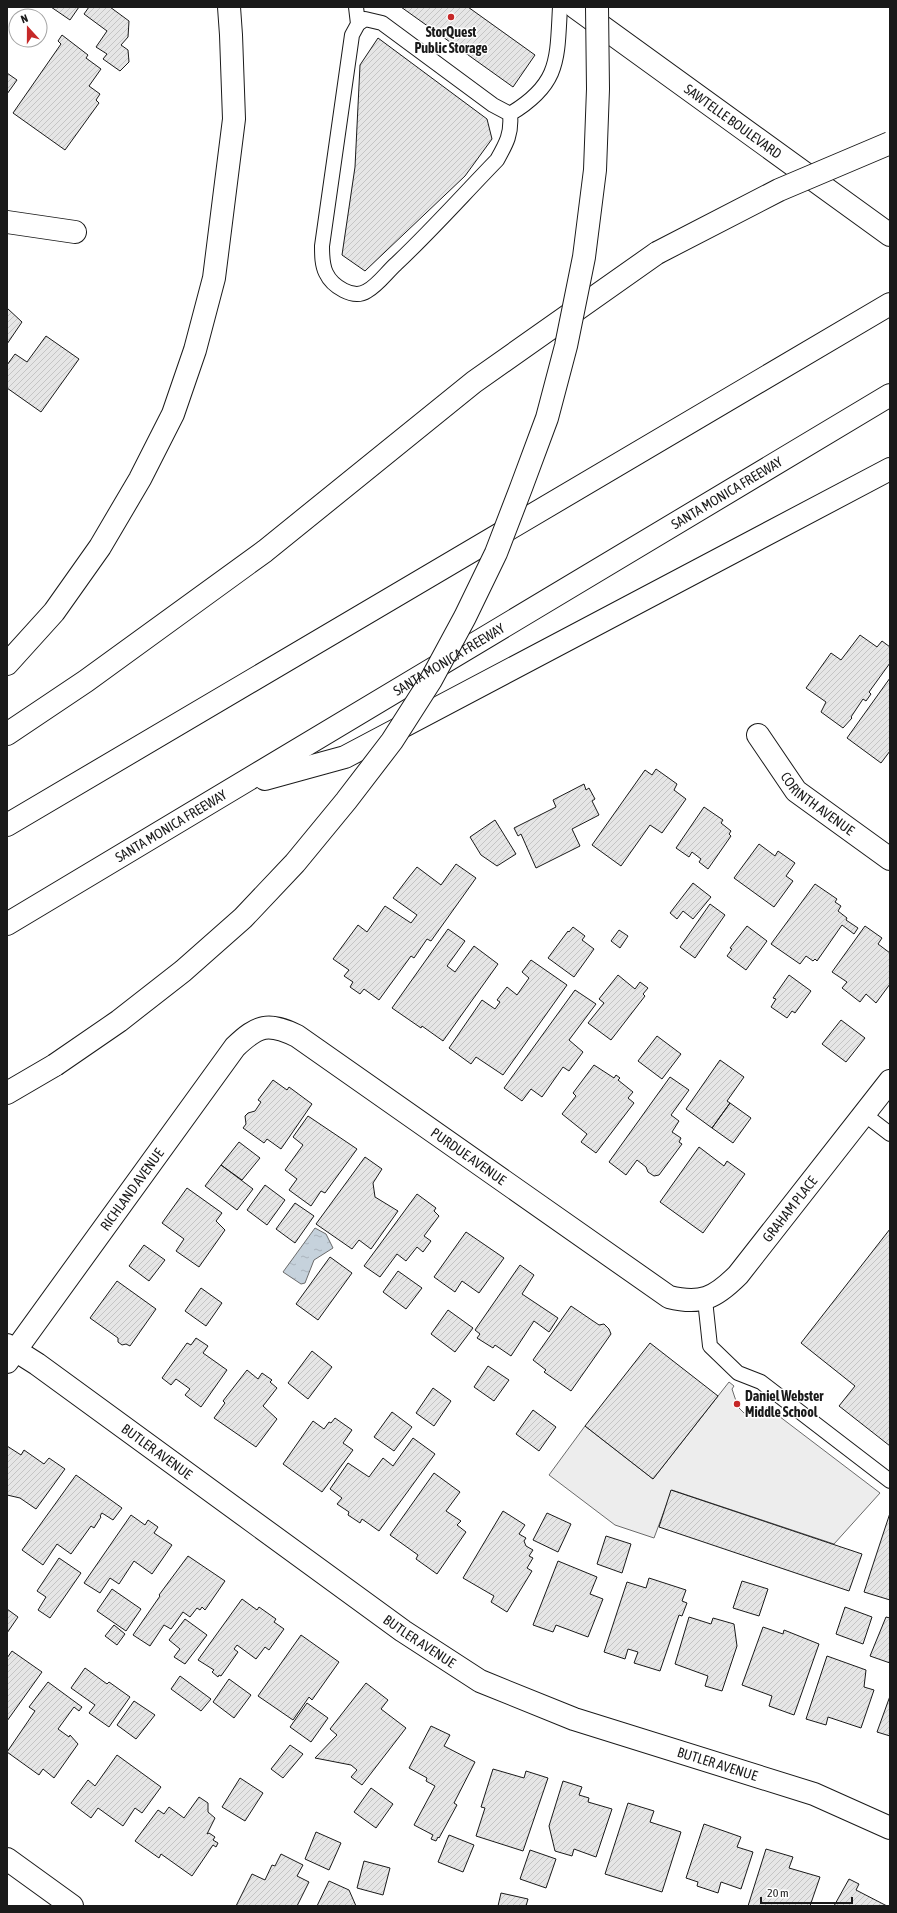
<svg xmlns="http://www.w3.org/2000/svg" width="897" height="1913" font-family="'Asap Condensed',sans-serif">
	<style>
		.parking { fill: #ededed; stroke: #6a6a6a }
		.water { fill: url(#water-ripples); stroke: #6a6a6a }
		.building { fill: url(#building-hatch); stroke: #1a1a1a }
		.lines { fill: none; stroke-linecap: round; stroke-linejoin: round }
		.service-casing { stroke: #1a1a1a; stroke-width: 16 }
		.minor-casing { stroke: #1a1a1a; stroke-width: 24 }
		.secondary-casing { stroke: #1a1a1a; stroke-width: 24 }
		.motorway-casing { stroke: #1a1a1a; stroke-width: 24 }
		.service { stroke: #fff; stroke-width: 14 }
		.minor { stroke: #fff; stroke-width: 22 }
		.secondary { stroke: #fff; stroke-width: 22 }
		.motorway { stroke: #fff; stroke-width: 22 }
		.motorway-bridge-casing { stroke: #1a1a1a; stroke-width: 24; stroke-linecap: butt }
		.motorway-bridge { stroke: #fff; stroke-width: 22 }
		.poi-dot { fill: #c62828; stroke: #fff; stroke-width: 1.5 }
		.labels { text-anchor: middle; stroke-width: 3; stroke-linejoin: round; paint-order: stroke }
		.poi-label { font-size: 14px; font-weight: bold; fill: #1a1a1a; stroke: #fff }
		.street-label { font-size: 14px; fill: #1a1a1a; stroke: #fff }
	</style>
	<defs>
		<pattern id="water-ripples" width="26" height="14" patternUnits="userSpaceOnUse"><rect width="26" height="14" fill="#c6d2dc"/><path d="M2 4q2-2 4 0t4 0M15 11q2-2 4 0t4 0" fill="none" stroke="#aab4bc"/></pattern>
		<pattern id="building-hatch" width="6" height="6" patternUnits="userSpaceOnUse"><rect width="6" height="6" fill="#e6e6e6"/><path d="M-1 1l2-2M0 6l6-6M5 7l2-2" fill="none" stroke="#c5c5c5"/></pattern>
	</defs>
	<rect width="100%" height="100%" fill="#fff"/>
	<path class="parking" d="M729 1382 734 1386 732 1389 735 1398 739 1408 744 1413 758 1416 763 1413 767 1407 880 1493 834 1544 672 1490 654 1538 615 1525 549 1475 585 1426 653 1479Z"/>
	<path class="water" d="M315 1228 326 1234 333 1248 314 1260 305 1283 301 1284 283 1272Z"/>
	<path class="building" d="M51 7H79L70 20Z
		M89 7H110L129 21 128 37 121 45 128 50 129 62 120 71 103 59 107 54 96 47 107 31 84 14Z
		M401 7H468L535 55 513 87Z
		M62 35 88 55 86 58 101 69 89 86 100 94 96 100 99 103 65 150 13 113 61 44 58 41Z
		M378 38 487 119 492 139 465 176 365 271 342 255 355 167 360 65Z
		M7 73 17 80 7 94Z
		M7 308 22 322 7 344Z
		M46 336 79 359 41 412 7 388V365L15 354 27 362Z
		M860 635 877 647 882 641 890 647V663L869 692 871 694 866 701 863 699 851 717 852 718 843 728 821 712 826 702 806 688 831 653 841 660Z
		M890 678V751L881 763 847 738Z
		M656 769 677 784 674 790 686 799 662 833 650 825 621 866 592 845 645 770 652 775Z
		M584 784 586 790 589 788 595 799 592 801 599 815 572 829 580 846 536 868 521 834 518 836 514 828 556 807 553 800Z
		M704 807 723 820 721 823 731 831 729 834 731 836 708 869 699 862 701 859 692 852 689 857 676 848Z
		M495 820 516 854 497 866 481 855 470 837Z
		M759 844 775 856 778 851 795 863 786 876 793 881 774 907 734 878Z
		M456 864 476 878 431 941 427 939 414 958 411 956 379 1000 364 989 360 994 350 987 353 982 344 976 349 970 333 959 358 925 367 932 385 906 411 923 417 915 393 898 409 877 417 867 441 885Z
		M693 883 711 897 693 919 683 911 677 919 670 913Z
		M815 884 837 899 835 902 841 906 838 911 847 918 846 920 858 928 854 934 842 925 817 961 815 959 813 961 806 956 800 964 771 944Z
		M710 904 725 915 695 958 680 947Z
		M747 926 767 941 746 970 727 956 732 949 730 948Z
		M865 926 882 938 878 944 890 953V984L876 1003 866 994 860 1002 842 988 847 982 832 972Z
		M573 927 585 936 582 940 594 949 574 977 548 958 568 931 569 932Z
		M448 929 465 941 447 966 455 972 474 946 498 964 443 1041 422 1026 421 1028 392 1008Z
		M619 930 628 936 620 948 611 941Z
		M531 960 567 985 503 1075 476 1057 471 1064 449 1048 482 1000 495 1009 500 1002 497 1000 507 987 517 995 529 978 522 972Z
		M618 975 635 989 640 982 648 988 643 994 645 996 611 1040 588 1023 604 1003 599 999Z
		M789 975 811 991 795 1013 792 1011 787 1018 771 1007 776 999 773 998Z
		M575 990 596 1004 569 1040 583 1052 569 1071 563 1067 542 1097 531 1089 522 1101 504 1088Z
		M841 1020 865 1038 846 1062 822 1044Z
		M657 1036 681 1054 662 1079 638 1061Z
		M720 1060 744 1077 727 1101 730 1103 712 1128 686 1109Z
		M594 1065 614 1078 616 1075 620 1078 618 1080 633 1092 628 1098 634 1103 596 1153 581 1142 587 1134 562 1114 576 1096 573 1093Z
		M670 1077 689 1090 671 1115 679 1121 672 1132 681 1138 679 1142 682 1144 659 1175 654 1176 648 1172 646 1167 637 1160 626 1175 609 1162Z
		M273 1080 287 1090 289 1087 312 1104 281 1149 267 1139 264 1143 243 1128 246 1124 245 1116 248 1113 255 1111 261 1102 258 1100Z
		M730 1103 751 1118 733 1143 712 1128Z
		M308 1116 357 1149 325 1193 321 1191 311 1206 289 1190 297 1179 285 1170 303 1145 293 1137Z
		M239 1142 260 1158 242 1180 221 1165Z
		M699 1147 724 1166 727 1161 745 1174 703 1233 660 1202Z
		M365 1157 382 1169 373 1183 375 1197 398 1211 371 1249 359 1240 352 1249 316 1224Z
		M221 1165 253 1189 237 1210 205 1186Z
		M265 1185 285 1200 267 1225 247 1210Z
		M187 1188 222 1213 216 1221 225 1230 199 1267 176 1251 184 1239 162 1223Z
		M417 1194 436 1208 434 1211 439 1216 424 1236 431 1241 423 1252 417 1247 406 1261 397 1254 380 1277 364 1266Z
		M295 1203 314 1216 295 1243 276 1229Z
		M890 1229V1446L839 1406 855 1386 801 1343Z
		M466 1232 504 1258 479 1293 462 1281 455 1292 434 1277Z
		M144 1245 165 1260 149 1281 129 1266Z
		M330 1257 352 1273 318 1320 296 1304Z
		M520 1265 534 1275 522 1294 558 1318 549 1332 534 1321 511 1356 495 1345 493 1348 477 1338 480 1334 475 1330Z
		M398 1271 422 1288 406 1309 383 1292Z
		M117 1281 156 1309 130 1346 126 1344 122 1345 118 1342V1338L90 1318Z
		M201 1288 222 1303 206 1326 185 1311Z
		M571 1306 599 1325 604 1324 609 1329 611 1334 571 1391 544 1372 546 1370 533 1360Z
		M448 1310 473 1328 455 1352 431 1334Z
		M196 1338 208 1346 203 1353 227 1370 201 1407 185 1395 190 1389 176 1379 171 1385 162 1378 187 1343 191 1345Z
		M650 1343 718 1396 653 1479 585 1426Z
		M312 1351 332 1367 308 1399 288 1383Z
		M488 1366 509 1380 494 1401 474 1387Z
		M247 1370 258 1379 262 1373 272 1380 270 1382 277 1388 263 1406 277 1419 256 1447 214 1418 225 1403 223 1401Z
		M433 1388 451 1401 434 1426 416 1413Z
		M533 1410 556 1427 539 1451 516 1434Z
		M392 1412 412 1427 394 1451 374 1437Z
		M335 1418 352 1430 343 1443 353 1450 322 1492 283 1464 313 1421 324 1429 329 1422 331 1423Z
		M413 1438 435 1454 379 1531 362 1519 360 1523 348 1515 349 1512 337 1504 342 1498 330 1489 348 1463 369 1477 383 1458 393 1466Z
		M7 1446 21 1455 24 1450 44 1464 49 1458 65 1469 36 1509 20 1498 7 1495Z
		M434 1473 460 1492 446 1511 461 1521 457 1525 466 1532 437 1574 416 1559 418 1555 390 1535Z
		M76 1475 122 1508 113 1520 102 1513 100 1516 101 1517 94 1528 91 1526 71 1554 57 1544 43 1565 22 1550Z
		M671 1490 862 1554 849 1591 659 1527Z
		M503 1511 525 1525 519 1534 526 1538 524 1541 526 1546 533 1550 529 1556 533 1558 527 1568 532 1571 507 1612 491 1602 494 1596 463 1578Z
		M547 1513 571 1524 558 1552 533 1540Z
		M890 1513V1600L864 1592Z
		M131 1515 145 1525 148 1520 158 1527 154 1533 172 1545 152 1574 134 1561 119 1584 110 1578 100 1593 84 1583Z
		M606 1536 631 1544 622 1573 597 1564Z
		M188 1556 225 1581 205 1610 202 1607 200 1610 197 1608 190 1617 183 1612 171 1629 164 1625 150 1646 133 1635 160 1596 159 1595Z
		M59 1558 81 1573 50 1618 38 1610 46 1597 37 1591Z
		M558 1561 597 1577 590 1594 603 1599 588 1637 556 1625 553 1632 533 1625Z
		M649 1578 686 1590 682 1601 687 1603 682 1616 679 1615 660 1671 634 1663 638 1652 628 1649 625 1659 604 1652 627 1582 646 1588Z
		M742 1581 768 1589 759 1616 733 1608Z
		M112 1589 141 1609 126 1631 97 1611Z
		M242 1599 257 1610 259 1607 276 1619 274 1622 284 1629 269 1650 265 1647 256 1659 237 1645 234 1649 238 1652 221 1676 219 1675 218 1677 212 1672 214 1670 198 1660Z
		M845 1607 872 1617 863 1644 836 1634Z
		M7 1609 18 1617 7 1633Z
		M689 1617 711 1624 713 1618 734 1624 737 1646 722 1691 705 1686 708 1676 675 1664Z
		M886 1617 890 1618V1663L870 1656Z
		M185 1619 207 1635 185 1664 174 1657 180 1649 169 1640Z
		M114 1625 125 1634 117 1645 105 1636Z
		M763 1627 783 1634 784 1630 819 1644 794 1715 769 1706 772 1696 742 1685Z
		M301 1635 339 1662 312 1700 309 1697 293 1720 258 1696Z
		M12 1651 42 1672 7 1721V1658Z
		M827 1656 866 1670 864 1687 874 1690 861 1728 828 1717 826 1725 806 1719Z
		M85 1668 107 1684 109 1682 130 1697 109 1727 89 1713 95 1705 71 1688Z
		M180 1676 211 1699 201 1711 171 1689Z
		M229 1679 251 1695 234 1718 213 1702Z
		M48 1682 82 1707 79 1711 74 1707 58 1729 69 1737 70 1735 78 1744 54 1778 43 1769 39 1775 7 1752 35 1711 29 1707Z
		M366 1683 388 1700 381 1709 406 1728 362 1785 351 1777 357 1770 351 1765 315 1758 337 1735 330 1729Z
		M890 1696V1736L877 1732Z
		M134 1701 155 1715 136 1739 117 1725Z
		M307 1703 328 1718 311 1742 290 1727Z
		M431 1726 450 1735 444 1746 475 1762 454 1803 457 1805 439 1838 438 1837 436 1841 431 1839 433 1835 414 1825 435 1786 426 1781 427 1778 409 1768Z
		M290 1745 303 1754 283 1778 271 1769Z
		M117 1755 161 1787 142 1813 135 1808 123 1826 98 1808 91 1818 71 1803 88 1780 95 1786Z
		M493 1769 524 1778 526 1771 548 1778 523 1851 476 1836 485 1808 481 1807Z
		M240 1778 263 1793 245 1821 222 1807Z
		M563 1781 582 1787 579 1795 589 1798 588 1802 612 1809 596 1857 574 1849 572 1856 555 1851 549 1826Z
		M371 1788 393 1804 376 1828 354 1812Z
		M199 1797 208 1803V1812L215 1818 207 1834 209 1833 215 1837 213 1840 218 1843 216 1847 213 1845 192 1876 161 1854 159 1858 135 1841 158 1810 164 1814 169 1807 184 1818Z
		M628 1803 654 1811 650 1822 681 1832 662 1892 605 1874Z
		M704 1824 741 1837 737 1847 753 1852 741 1889 721 1882 718 1893 697 1886 698 1882 686 1878Z
		M316 1832 341 1843 329 1870 305 1859Z
		M449 1835 474 1845 463 1872 438 1862Z
		M766 1849 793 1857 789 1868 820 1877 810 1906H748Z
		M530 1850 556 1859 546 1888 520 1879Z
		M281 1854 303 1865 297 1876 309 1882 297 1906H236L252 1874 265 1880 272 1865 275 1866Z
		M364 1861 390 1868 383 1895 357 1888Z
		M849 1879 859 1884 856 1890 887 1906H834Z
		M329 1881 349 1890 356 1906H317Z
		M501 1893 528 1899 526 1906H498Z"/>
	<g class="lines">
		<g class="service-casing">
			<path id="service" d="M356 7 358 24
				M365 19 382 23 493 105 510 114C512 134 506 144 497 160 463 195 431 231 396 264 387 272 378 285 367 291 353 300 332 286 326 273 322 265 322 255 322 246L352 35 358 24Z
				M510 114C560 84 557 60 560 7
				M864 1114 890 1134
				M705 1300 710 1346 738 1373 761 1382 890 1481"/>
		</g>
		<g class="minor-casing">
			<g id="minor">
				<path d="M7 222 75 232"/>
				<path id="s1" d="M758 735 796 791 890 859"/>
				<path id="s2" d="M7 1345 37 1364 403 1631 480 1681 574 1719 814 1794 890 1828"/>
				<path id="s3" d="M7 1362 235 1047C258 1025 268 1022 297 1036L669 1297C701 1305 715 1298 738 1275L890 1081"/>
				<path d="M7 1859 72 1906"/>
			</g>
		</g>
		<g class="secondary-casing">
			<g id="secondary">
				<path id="s4" d="M575 7 890 235"/>
			</g>
		</g>
		<g class="motorway-casing">
			<g id="motorway">
				<path d="M7 664 54 612 100 547 140 479 173 414 195 350 214 278 234 119 231 35 229 7"/>
				<path d="M7 734 86 681 265 551 474 382 657 253"/>
				<path d="M265 779 345 757 890 469"/>
				<path d="M7 825 890 304"/>
				<path id="s5" d="M7 924 890 395"/>
				<path d="M7 1093 55 1065"/>
			</g>
		</g>
		<use href="#service" class="service"/>
		<use href="#minor" class="minor"/>
		<use href="#secondary" class="secondary"/>
		<use href="#motorway" class="motorway"/>
		<g class="motorway-bridge-casing">
			<path id="motorway-bridge" d="M657 253 779 190 890 143
				M55 1065 119 1021 183 971 243 918 295 863 346 801 392 741 431 680 465 617 496 553 521 488 547 418 566 346 584 257 595 170 598 89 597 7"/>
		</g>
		<use href="#motorway-bridge" class="motorway-bridge"/>
	</g>
	<g class="poi-dot">
		<circle cx="451" cy="17" r="4"/>
		<circle cx="737" cy="1404" r="4"/>
	</g>
	<g class="labels">
		<g class="poi-label">
			<text x="451" y="37">StorQuest<tspan x="451" dy="16">Public Storage</tspan></text>
			<text x="745" y="1401" text-anchor="start">Daniel Webster<tspan x="745" dy="16">Middle School</tspan></text>
		</g>
		<g class="street-label">
			<text dy="5" stroke="none"><textPath href="#s4" startOffset="195">SAWTELLE BOULEVARD</textPath></text>
			<text dy="5" stroke="none"><textPath href="#s5" startOffset="839">SANTA MONICA FREEWAY</textPath></text>
			<text dy="5" stroke="none"><textPath href="#s5" startOffset="515">SANTA MONICA FREEWAY</textPath></text>
			<text dy="5" stroke="none"><textPath href="#s1" startOffset="92">CORINTH AVENUE</textPath></text>
			<text dy="5" stroke="none"><textPath href="#s5" startOffset="191">SANTA MONICA FREEWAY</textPath></text>
			<text dy="5" stroke="none"><textPath href="#s3" startOffset="668">PURDUE AVENUE</textPath></text>
			<text dy="5" stroke="none"><textPath href="#s3" startOffset="213">RICHLAND AVENUE</textPath></text>
			<text dy="5" stroke="none"><textPath href="#s3" startOffset="1074">GRAHAM PLACE</textPath></text>
			<text dy="5" stroke="none"><textPath href="#s2" startOffset="184">BUTLER AVENUE</textPath></text>
			<text dy="5" stroke="none"><textPath href="#s2" startOffset="508">BUTLER AVENUE</textPath></text>
			<text dy="5" stroke="none"><textPath href="#s2" startOffset="832">BUTLER AVENUE</textPath></text>
		</g>
	</g>
	<rect width="897" height="1913" fill="none" stroke="#1a1a1a" stroke-width="16"/>
	<g transform="translate(28 28) rotate(339)"><circle r="19" fill="#ffffff" stroke="#a3a3a3"/>
	<path d="M0-3L7 15L0 10L-7 15Z" fill="#c62828"/>
	<text y="-6" font-size="11" font-weight="bold" text-anchor="middle" fill="#1a1a1a">N</text>
	</g>
	<path d="M761 1897v6h91v-6" fill="none" stroke="#1a1a1a" stroke-width="2"/>
	<text x="767" y="1897" font-size="12" fill="#1a1a1a" stroke="#ffffff" stroke-width="3" paint-order="stroke">20 m</text>
</svg>
